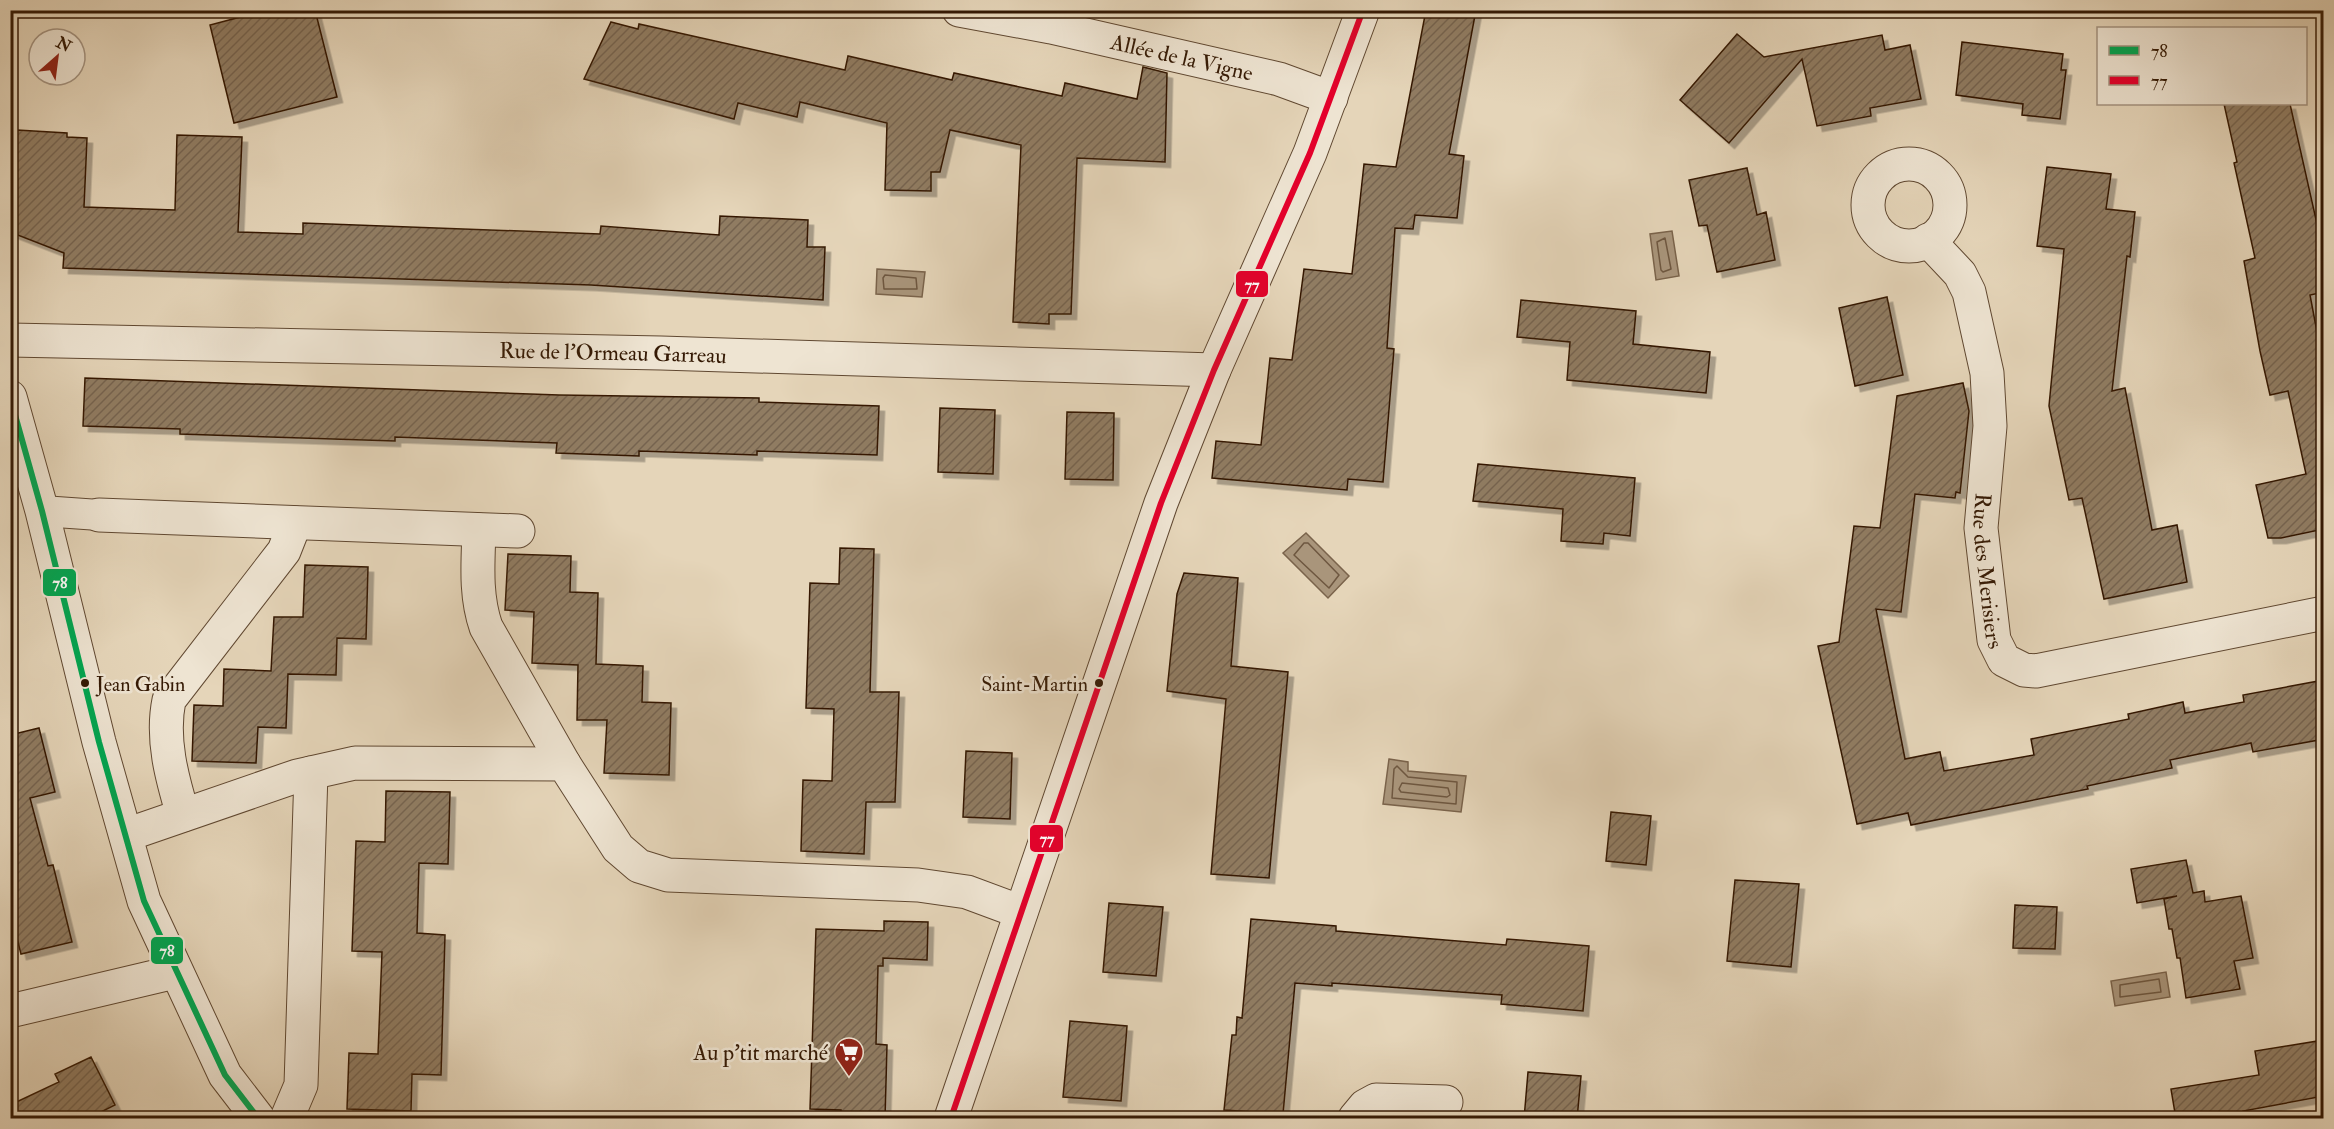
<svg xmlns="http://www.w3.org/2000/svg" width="2334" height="1129" font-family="'IM FELL Double Pica',serif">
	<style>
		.water { fill: #a9957b; stroke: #7a634b; stroke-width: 1.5 }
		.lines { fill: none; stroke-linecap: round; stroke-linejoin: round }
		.shore { stroke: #6e5740; stroke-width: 1.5 }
		.building { fill: url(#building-hatch); stroke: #341904; stroke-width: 1.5; filter: url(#shadow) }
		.pedestrian-casing { stroke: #604831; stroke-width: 32 }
		.minor-casing { stroke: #604831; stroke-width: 35 }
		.tertiary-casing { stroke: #604831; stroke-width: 35 }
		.pedestrian { stroke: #eee4d2; stroke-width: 30 }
		.minor { stroke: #eee4d2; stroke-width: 33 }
		.tertiary { stroke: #eee4d2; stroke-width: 33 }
		.bus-1-casing { stroke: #eee4d2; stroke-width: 10 }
		.bus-2-casing { stroke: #eee4d2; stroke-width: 10 }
		.bus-1 { stroke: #00a651; stroke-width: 6 }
		.bus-2 { stroke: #e4002b; stroke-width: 6 }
		.bus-dot { fill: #341904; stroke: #eee4d2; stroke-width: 2 }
		.labels { text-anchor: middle; stroke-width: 5; stroke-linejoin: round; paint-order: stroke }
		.bus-label { font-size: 20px; fill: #341904; stroke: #eee4d2; text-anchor: start }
		.street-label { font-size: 22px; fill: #341904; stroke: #eee4d2 }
		.poi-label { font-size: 22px; fill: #341904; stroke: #eee4d2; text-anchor: end }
		.line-badge { stroke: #eee4d2; stroke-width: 2 }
		.badge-label { font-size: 16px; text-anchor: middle; font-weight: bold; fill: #fff }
	</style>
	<defs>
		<pattern id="building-hatch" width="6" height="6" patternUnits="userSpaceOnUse" patternTransform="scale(1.5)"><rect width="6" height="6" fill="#907b62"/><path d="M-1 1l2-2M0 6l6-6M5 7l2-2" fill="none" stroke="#76644f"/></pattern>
		<filter id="shadow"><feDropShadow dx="5.5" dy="5.5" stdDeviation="0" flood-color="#0004"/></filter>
	</defs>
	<rect width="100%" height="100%" fill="#e5d5b9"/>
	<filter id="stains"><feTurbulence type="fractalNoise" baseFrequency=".00333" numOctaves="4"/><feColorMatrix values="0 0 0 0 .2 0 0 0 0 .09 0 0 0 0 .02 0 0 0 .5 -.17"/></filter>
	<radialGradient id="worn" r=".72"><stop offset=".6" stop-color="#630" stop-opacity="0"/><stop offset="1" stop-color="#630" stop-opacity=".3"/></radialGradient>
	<path class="water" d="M1672 231 1679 276 1656 280 1650 234Z
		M877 269 925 272 922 297 876 294Z
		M1306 533 1349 576 1328 598 1283 553Z
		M1389 759 1408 762V771L1466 776 1461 812 1383 804Z
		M2166 972 2170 997 2115 1006 2111 981Z"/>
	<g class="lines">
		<path class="shore" d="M1665 238 1671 269 1663 272 1661 270 1657 242Z
			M885 275 916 278 917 289H884L883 278Z
			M1304 543H1308L1339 575 1329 588 1294 555Z
			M1397 766 1408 777 1457 782 1456 804 1392 798 1394 769Z
			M1402 783 1448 788 1450 795 1447 797 1401 792 1399 789Z
			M2159 979 2161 992 2120 997V985Z"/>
	</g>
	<path class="building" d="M267 10H315L337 97 234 123 210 25Z
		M1426 10H1476L1449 154 1464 156 1457 218 1415 215 1413 229 1395 228 1387 348 1394 349 1383 482 1348 479 1347 490 1212 478 1216 441 1261 445 1270 358 1292 360 1304 269 1352 274 1364 164 1396 167Z
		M611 22 638 29 639 24 845 70 848 56 952 80 954 73 1062 96 1065 83 1137 99 1143 67 1167 73 1165 162 1077 158 1071 314H1049V324L1013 322 1021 145 950 130 940 172H931V191L885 190 887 123 800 102 797 117 738 103 734 119 584 79Z
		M1737 34 1764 57 1882 35 1885 50 1910 45 1921 99 1870 108 1871 116 1817 126 1802 59 1729 143 1680 100Z
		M1962 42 2063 54 2061 70H2066L2060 119 2022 115 2023 104 1956 95Z
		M2224 104H2290L2324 255V292L2310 295 2324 369V529L2281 538H2268L2256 485 2306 474 2288 391 2270 395 2260 351 2244 261 2255 258 2234 163 2237 162Z
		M17 130 67 133V137L87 138 84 207 175 210 177 135 242 137 238 232 303 234V223L600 234 601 226 719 235 720 216 808 220 807 247H825L823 300 591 285 63 268 64 253 10 232V173L17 175Z
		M2047 167 2111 174 2106 209 2135 212 2130 257 2127 256 2112 391 2125 388 2152 530 2177 525 2187 582 2104 599 2082 498 2069 500 2049 406 2064 249 2037 246Z
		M1747 168 1757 215 1766 212 1775 260 1717 272 1707 225 1699 226 1689 180Z
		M1887 297 1903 375 1855 386 1839 308Z
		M1521 300 1636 311 1633 344 1710 352 1706 393 1567 380 1570 342 1517 337Z
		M85 378 559 395 759 398V402L879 406 877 455 757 451V455L639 451V456L556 453 557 443 395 437V441L180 434V429L83 426Z
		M1963 383 1969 411 1960 493 1956 492 1955 498 1915 494 1901 612 1876 609 1905 759 1940 752 1944 771 2034 755 2031 739 2129 719 2128 714 2183 702 2185 713 2244 702 2243 695 2324 680V739L2253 752 2251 743 2170 760 2172 768 2087 786 2088 789 1911 825 1908 813 1857 824 1818 646 1839 642 1854 526 1880 528 1897 396Z
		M940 408 995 410 993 474 938 472Z
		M1067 412 1114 413 1113 480 1065 479Z
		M1478 464 1635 478 1630 536 1604 533 1603 544 1561 541 1563 509 1473 501Z
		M840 548 874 549 870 692H899L895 802H866L864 854 801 851 803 780 832 781 834 709 806 708 810 583 839 584Z
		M508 554 571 556 570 592 598 593 596 664 643 666 642 702 671 703 669 775 604 773 607 720H577L578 665 532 663 534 612 505 610Z
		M305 565 368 567 366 639 337 638 336 675 288 674 286 728 258 727 256 763 192 761 194 705 223 706 224 669 271 671 274 617H303Z
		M1184 573 1238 578 1231 666 1288 672 1269 878 1211 874 1226 699 1167 691 1177 594Z
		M39 728 55 792 30 798 48 866 53 865 72 942 21 954 10 911V735Z
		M966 751 1012 753 1010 819 963 817Z
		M386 791 450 792 448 864 419 863 417 933 445 935 441 1075 412 1074 411 1111 347 1109 349 1053 378 1054 382 952 352 951 356 841 385 842Z
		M1611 812 1651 816 1646 865 1606 861Z
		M2186 860 2193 893 2204 891 2205 902 2241 896 2253 958 2234 961 2240 989 2186 998 2180 958H2177L2172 929H2169L2164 899 2177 896 2137 903 2131 869Z
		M1735 880 1799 884 1791 967 1727 961Z
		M1109 903 1163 907 1156 976 1103 972Z
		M2015 905 2057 907 2055 949 2013 948Z
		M1251 919 1336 926V931L1506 945 1507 939 1589 946 1583 1011 1501 1004 1502 995 1332 983V986L1295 983 1283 1114 1224 1110 1232 1035H1236L1237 1017 1242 1018Z
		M884 921 928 922 927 960 883 958V966H878L876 1044 887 1045 885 1119H841V1110L810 1109 816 929 884 931Z
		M1070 1021 1127 1026 1121 1101 1063 1097Z
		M2324 1040V1096L2243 1111 2244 1119H2176L2171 1089 2259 1075 2255 1051Z
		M91 1057 115 1105 87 1119H10V1105L59 1082 55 1074Z
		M1528 1072 1581 1076 1577 1119H1524Z"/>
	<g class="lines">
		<g class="pedestrian-casing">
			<path id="pedestrian" d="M42 511 99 515"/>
		</g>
		<g class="minor-casing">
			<g id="minor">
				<path id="s1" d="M959 10 1051 27 1279 79 1331 98"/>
				<circle cx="1909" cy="205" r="41"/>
				<path id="s2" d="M1928 240 1960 274 1969 292 1987 373 1990 426 1981 528 1994 640 2004 660 2024 670 2036 671 2324 613"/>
				<path id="s3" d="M10 340 661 353 1214 370"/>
				<path d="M10 397 42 511 99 742 144 901 225 1075 258 1118"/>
				<path d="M99 515 518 531"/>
				<path d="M479 530C478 563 475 595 486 627L564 764"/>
				<path d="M183 815C172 778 161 739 169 700L284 551 295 523"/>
				<path d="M126 835 297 776 355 763 564 764 618 848 639 866 668 875 918 885 967 892 1021 912"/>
				<path d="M10 1011 175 972"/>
				<path d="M287 1118 301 1085 311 773"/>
				<path d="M1355 1118 1365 1106 1376 1100 1446 1102"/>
			</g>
		</g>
		<g class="tertiary-casing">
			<path id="tertiary" d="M951 1118 1161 503 1214 370 1310 153 1363 10"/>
		</g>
		<use href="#pedestrian" class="pedestrian"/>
		<use href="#minor" class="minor"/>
		<use href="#tertiary" class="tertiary"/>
		<g class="bus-1-casing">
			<path id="bus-1" d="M10 397 42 511 99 742 144 901 225 1075 258 1118"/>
		</g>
		<g class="bus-2-casing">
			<path id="bus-2" d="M951 1118 1161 503 1214 370 1310 153 1363 10"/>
		</g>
		<use href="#bus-1" class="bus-1"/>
		<use href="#bus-2" class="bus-2"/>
	</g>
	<defs>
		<g id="supermarket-pin" transform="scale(1.5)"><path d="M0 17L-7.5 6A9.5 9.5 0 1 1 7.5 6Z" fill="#8f2418" stroke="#eee4d2"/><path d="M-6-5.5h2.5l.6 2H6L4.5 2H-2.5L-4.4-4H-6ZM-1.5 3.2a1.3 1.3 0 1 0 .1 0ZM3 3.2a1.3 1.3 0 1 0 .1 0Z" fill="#fff"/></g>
	</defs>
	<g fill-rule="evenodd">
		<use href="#supermarket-pin" x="849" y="1052"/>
	</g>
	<g class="bus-dot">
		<circle cx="85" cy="683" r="5"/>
		<circle cx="1099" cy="683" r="5"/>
	</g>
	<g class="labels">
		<g class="bus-label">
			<text x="96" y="691">Jean Gabin</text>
			<text x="1088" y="691" text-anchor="end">Saint-Martin</text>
		</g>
		<g class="street-label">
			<text dy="8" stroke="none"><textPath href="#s1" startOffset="228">Allée de la Vigne</textPath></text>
			<text dy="8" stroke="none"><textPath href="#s3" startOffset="603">Rue de l'Ormeau Garreau</textPath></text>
			<text dy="8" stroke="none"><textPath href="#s2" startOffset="348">Rue des Merisiers</textPath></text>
		</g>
		<g class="poi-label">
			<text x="828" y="1060">Au p'tit marché</text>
		</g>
	</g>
	<g class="line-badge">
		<rect x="1235" y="270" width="34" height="28" rx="6" fill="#e4002b"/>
		<rect x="42" y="568" width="35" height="29" rx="6" fill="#00a651"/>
		<rect x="1029" y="824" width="35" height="29" rx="6" fill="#e4002b"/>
		<rect x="150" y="936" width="34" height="29" rx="6" fill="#00a651"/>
	</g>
	<g class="badge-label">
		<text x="1252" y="290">77</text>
		<text x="60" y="588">78</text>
		<text x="1047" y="844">77</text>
		<text x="167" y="956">78</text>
	</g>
	<rect width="2334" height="1129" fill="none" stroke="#e5d5b9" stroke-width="36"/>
	<rect x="12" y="12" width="2310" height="1105" fill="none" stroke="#341904" stroke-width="3"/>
	<rect x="18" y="18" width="2298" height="1093" fill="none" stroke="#341904" stroke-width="1.5"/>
	<rect x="2097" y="27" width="210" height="78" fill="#eee4d2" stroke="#a49380" stroke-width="1.5"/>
	<rect x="2109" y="46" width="30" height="9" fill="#00a651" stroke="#a49380" stroke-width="1.5"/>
	<text x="2151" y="57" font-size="18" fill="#341904">78</text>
	<rect x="2109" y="76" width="30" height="9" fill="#e4002b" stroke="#a49380" stroke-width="1.5"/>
	<text x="2151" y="87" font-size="18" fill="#341904">77</text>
	<g transform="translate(57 57) rotate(28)"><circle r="28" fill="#eee4d2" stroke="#a49380" stroke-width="1.5"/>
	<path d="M0-4.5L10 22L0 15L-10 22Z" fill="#8f2418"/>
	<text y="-9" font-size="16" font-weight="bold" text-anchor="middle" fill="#341904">N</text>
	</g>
	<rect width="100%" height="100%" filter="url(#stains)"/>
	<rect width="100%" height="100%" fill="url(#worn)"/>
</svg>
